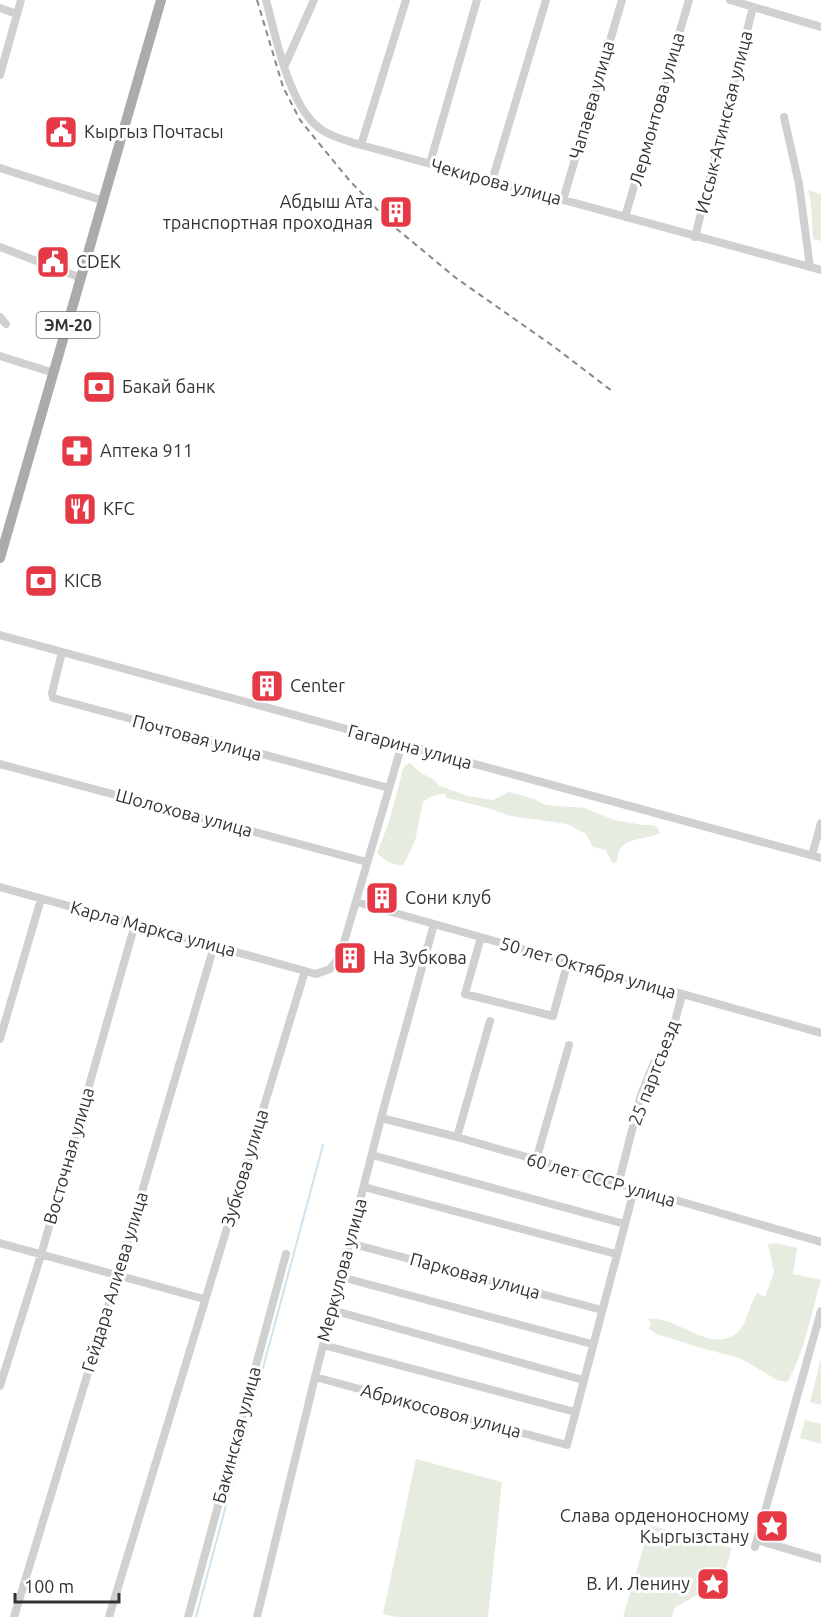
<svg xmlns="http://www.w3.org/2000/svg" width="821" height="1617" font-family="Ubuntu,sans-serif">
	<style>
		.green { fill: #e6ecdf }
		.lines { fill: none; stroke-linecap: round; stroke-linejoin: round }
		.stream { stroke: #cfe2ee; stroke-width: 2 }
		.minor { stroke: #d0d0d0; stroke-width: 8 }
		.major { stroke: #ababab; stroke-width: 10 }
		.rail { stroke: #888; stroke-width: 2; stroke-dasharray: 6 4.5; stroke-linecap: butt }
		.labels { text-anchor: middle; stroke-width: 6; stroke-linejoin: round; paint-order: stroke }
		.shield { fill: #fff; stroke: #707070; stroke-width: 1.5 }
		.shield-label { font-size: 16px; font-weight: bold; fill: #333 }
		.street-label { font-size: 18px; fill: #333; stroke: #fff }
		.poi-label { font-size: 18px; fill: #333; stroke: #fff; text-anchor: start }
	</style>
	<rect width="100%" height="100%" fill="#fff"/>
	<path class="green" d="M808 190 821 194V241L813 239 811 204Z
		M410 763 421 773 433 779 440 786 468 796 493 800 509 792 532 798 546 805 585 808 614 820 643 825H653L657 827 660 833C641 842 618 835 617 862L612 863 606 850 593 847 586 834 567 824 510 816 488 808 447 798 444 793 430 797 423 802 415 841 405 862 402 865C392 865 384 860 377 853L389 822 403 769 405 765Z
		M777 1243 797 1248 793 1274 821 1280C812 1309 803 1359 787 1382L777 1380 740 1358 701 1348 656 1334 648 1328 651 1326 649 1319C680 1316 711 1357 739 1331 748 1322 749 1304 757 1293L765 1297 774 1272 768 1244Z
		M821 1358V1405L810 1402Z
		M805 1420 821 1424V1444L800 1438Z
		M416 1459 502 1482 488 1617H396L383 1614Z
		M650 1525 732 1548 724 1575 710 1574 699 1594 674 1608 672 1617H623Z"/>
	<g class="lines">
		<path class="stream" d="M196 1617 323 1145"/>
		<path class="minor" d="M266 0C276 36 289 109 322 130 334 138 348 141 361 145L821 270
			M730 0 821 27
			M0 8 17 14
			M285 65 314 0
			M0 75 21 0
			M784 117 799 184 810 267
			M361 145 406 0
			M430 163 477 0
			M0 168 104 201
			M492 181 546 0
			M563 200 622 0
			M625 217 689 0
			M695 237 753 7
			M0 247 81 278
			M0 317 6 324
			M0 356 54 373
			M0 635 821 858
			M62 652 52 693 53 698 389 788
			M0 764 367 862
			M812 855 821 823
			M0 887 316 974 330 969 340 956 402 744
			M356 902 821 1033
			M481 937 465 994 553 1016 568 961
			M0 1039 41 899
			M381 1118 457 1137 821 1242
			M457 1137 490 1021
			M372 1155 625 1224
			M536 1160 569 1045
			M618 1185 641 1095 654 1063 668 1047 682 995
			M364 1187 616 1254
			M0 1243 204 1299
			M349 1243 602 1310
			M341 1277 592 1344
			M332 1310 583 1380
			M323 1345 575 1412
			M315 1377 567 1445 634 1190
			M0 1386 41 1255 135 924
			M757 1540 821 1559
			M755 1547 821 1311
			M14 1617 117 1277 214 946
			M109 1617 305 971
			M188 1617 286 1254
			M257 1617 315 1377 381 1118 434 924"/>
		<path class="major" d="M0 558 161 0"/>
		<path class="rail" d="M257 0 283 87 300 120 349 180 392 225 456 278 553 346 612 391"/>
	</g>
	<defs>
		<g id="civic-square" transform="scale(1.725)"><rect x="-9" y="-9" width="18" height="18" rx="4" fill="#e63946" stroke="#fff"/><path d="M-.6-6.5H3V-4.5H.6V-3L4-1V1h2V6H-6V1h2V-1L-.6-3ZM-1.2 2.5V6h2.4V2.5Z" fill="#fff"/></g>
		<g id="building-square" transform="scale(1.725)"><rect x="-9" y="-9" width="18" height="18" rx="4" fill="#e63946" stroke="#fff"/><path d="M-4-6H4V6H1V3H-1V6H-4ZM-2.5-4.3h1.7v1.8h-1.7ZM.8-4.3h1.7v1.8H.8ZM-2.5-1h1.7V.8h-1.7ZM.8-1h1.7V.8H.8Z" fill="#fff"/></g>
		<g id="bank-square" transform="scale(1.725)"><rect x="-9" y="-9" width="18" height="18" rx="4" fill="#e63946" stroke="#fff"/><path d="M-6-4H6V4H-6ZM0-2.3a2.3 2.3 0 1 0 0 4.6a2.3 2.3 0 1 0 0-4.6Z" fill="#fff"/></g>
		<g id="pharmacy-square" transform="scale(1.725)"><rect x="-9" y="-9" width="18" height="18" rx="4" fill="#e63946" stroke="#fff"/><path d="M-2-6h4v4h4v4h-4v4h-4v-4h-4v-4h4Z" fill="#fff"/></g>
		<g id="restaurant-square" transform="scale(1.725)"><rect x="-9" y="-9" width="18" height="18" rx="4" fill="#e63946" stroke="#fff"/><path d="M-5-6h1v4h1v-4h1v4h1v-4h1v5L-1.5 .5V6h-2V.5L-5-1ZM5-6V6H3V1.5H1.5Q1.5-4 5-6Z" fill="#fff"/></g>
		<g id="sight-square" transform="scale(1.725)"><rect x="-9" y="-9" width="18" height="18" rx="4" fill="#e63946" stroke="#fff"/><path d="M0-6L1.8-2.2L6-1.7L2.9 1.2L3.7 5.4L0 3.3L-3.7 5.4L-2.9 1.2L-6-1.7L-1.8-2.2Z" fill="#fff"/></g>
	</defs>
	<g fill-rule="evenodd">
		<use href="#civic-square" x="61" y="132"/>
		<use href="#building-square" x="396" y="212"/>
		<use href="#civic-square" x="53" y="262"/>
		<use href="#bank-square" x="99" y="387"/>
		<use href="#pharmacy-square" x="77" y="451"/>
		<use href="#restaurant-square" x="80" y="509"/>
		<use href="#bank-square" x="41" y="581"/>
		<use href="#building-square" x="267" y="686"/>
		<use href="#building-square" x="382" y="898"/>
		<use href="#building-square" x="350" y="958"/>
		<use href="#sight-square" x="772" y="1526"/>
		<use href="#sight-square" x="713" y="1584"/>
	</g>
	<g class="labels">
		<rect class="shield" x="36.5" y="312" width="63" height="26" rx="4.5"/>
		<g class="shield-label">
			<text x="68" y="331">ЭМ-20</text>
		</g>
		<g class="street-label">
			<text transform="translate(592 100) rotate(-74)" y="6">Чапаева улица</text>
			<text transform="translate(657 109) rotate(-74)" y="6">Лермонтова улица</text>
			<text transform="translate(724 122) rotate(-76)" y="6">Иссык-Атинская улица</text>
			<text transform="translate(496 182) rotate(15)" y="6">Чекирова улица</text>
			<text transform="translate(197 738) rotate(15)" y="6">Почтовая улица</text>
			<text transform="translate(410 747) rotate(15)" y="6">Гагарина улица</text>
			<text transform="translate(184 813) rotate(15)" y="6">Шолохова улица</text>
			<text transform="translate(153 929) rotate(15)" y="6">Карла Маркса улица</text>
			<text transform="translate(588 968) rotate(16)" y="6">50 лет Октября улица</text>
			<text transform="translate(654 1073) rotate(-69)" y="6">25 партсъезд</text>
			<text transform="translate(69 1156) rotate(-74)" y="6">Восточная улица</text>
			<text transform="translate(245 1168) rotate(-73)" y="6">Зубкова улица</text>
			<text transform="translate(601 1180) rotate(16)" y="6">60 лет СССР улица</text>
			<text transform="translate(342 1270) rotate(-75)" y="6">Меркулова улица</text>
			<text transform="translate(475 1276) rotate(15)" y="6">Парковая улица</text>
			<text transform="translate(115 1282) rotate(-73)" y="6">Гейдара Алиева улица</text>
			<text transform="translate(441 1411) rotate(15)" y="6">Абрикосовоя улица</text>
			<text transform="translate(237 1435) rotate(-75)" y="6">Бакинская улица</text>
		</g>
		<g class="poi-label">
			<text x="84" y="138">Кыргыз Почтасы</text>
			<text x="373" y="208" text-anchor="end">Абдыш Ата<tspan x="373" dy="21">транспортная проходная</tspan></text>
			<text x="76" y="268">CDEK</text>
			<text x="122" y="393">Бакай банк</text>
			<text x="100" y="457">Аптека 911</text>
			<text x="103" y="515">KFC</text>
			<text x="64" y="587">KICB</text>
			<text x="290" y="692">Center</text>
			<text x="405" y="904">Сони клуб</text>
			<text x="373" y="964">На Зубкова</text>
			<text x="749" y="1522" text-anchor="end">Слава орденоносному<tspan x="749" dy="21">Кыргызстану</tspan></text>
			<text x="690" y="1590" text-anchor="end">В. И. Ленину</text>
		</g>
	</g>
	<path d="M15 1593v9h104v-9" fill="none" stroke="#333333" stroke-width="3"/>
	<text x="24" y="1593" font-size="18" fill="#333333" stroke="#ffffff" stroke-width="4.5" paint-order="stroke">100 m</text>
</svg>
